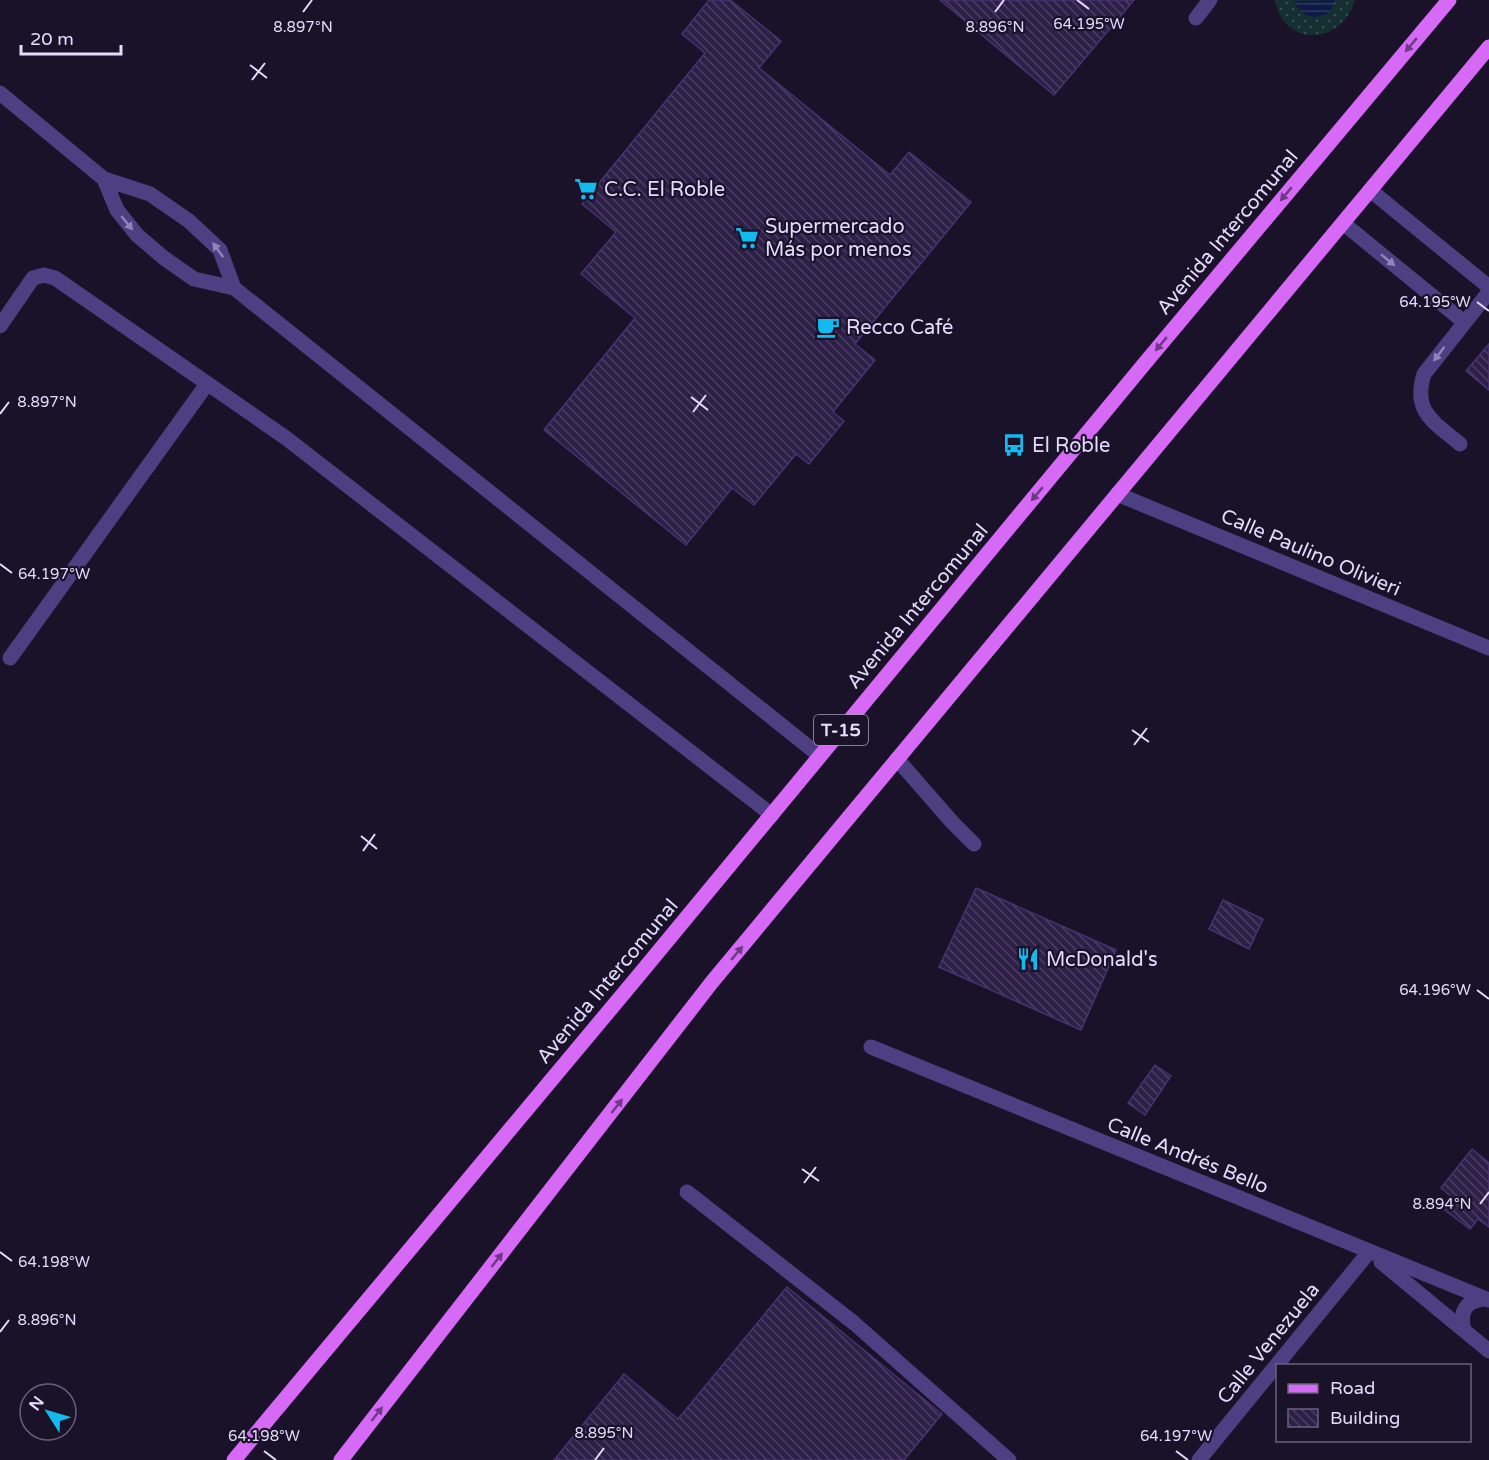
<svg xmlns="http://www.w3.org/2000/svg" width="1489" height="1460" font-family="'Varela Round',sans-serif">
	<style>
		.grass { fill: url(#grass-dots) }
		.water { fill: url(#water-rules) }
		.building { fill: url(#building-back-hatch); stroke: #483272; stroke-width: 1.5 }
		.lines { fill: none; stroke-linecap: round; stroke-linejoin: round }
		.service { stroke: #4c4083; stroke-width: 15 }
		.minor { stroke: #4c4083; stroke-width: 15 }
		.primary { stroke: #d669f6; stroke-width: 15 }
		.oneway { fill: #6e3985 }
		.oneway2 { fill: #9085ba }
		.ticks { fill: none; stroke: #e3dafd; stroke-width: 2 }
		.labels { text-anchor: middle; stroke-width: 4.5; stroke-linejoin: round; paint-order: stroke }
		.shield { fill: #191228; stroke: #a69ebd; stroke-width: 1.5 }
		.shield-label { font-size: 18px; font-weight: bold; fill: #e3dafd }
		.poi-label { font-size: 20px; fill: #e3dafd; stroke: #191228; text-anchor: start }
		.street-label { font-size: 20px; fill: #e3dafd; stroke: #191228 }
		.ticks-label { font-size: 15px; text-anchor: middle; fill: #e3dafd; stroke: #191228; stroke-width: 4.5; stroke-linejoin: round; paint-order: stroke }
	</style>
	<defs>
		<pattern id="grass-dots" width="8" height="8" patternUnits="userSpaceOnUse" patternTransform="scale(1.5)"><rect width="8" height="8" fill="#152e31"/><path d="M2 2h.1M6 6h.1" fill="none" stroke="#374c50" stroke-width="1.8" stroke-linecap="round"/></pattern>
		<pattern id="water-rules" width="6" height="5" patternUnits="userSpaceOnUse" patternTransform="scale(1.5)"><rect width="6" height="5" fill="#0e1a44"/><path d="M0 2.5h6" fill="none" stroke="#313b60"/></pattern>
		<pattern id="building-back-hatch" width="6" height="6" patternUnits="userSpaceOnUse" patternTransform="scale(1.5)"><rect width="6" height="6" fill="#2d1f47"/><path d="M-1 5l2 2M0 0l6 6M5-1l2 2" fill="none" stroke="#4b3f62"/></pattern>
	</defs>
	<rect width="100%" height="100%" fill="#191228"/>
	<path class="grass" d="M1275 0H1355C1342 46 1283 48 1275 0Z"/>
	<path class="water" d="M1336 0 1329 13C1314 21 1300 16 1294 1Z"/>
	<path class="building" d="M709 0H730L781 41 759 68 890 175 909 152 971 202 855 344 875 360 833 412 844 421 809 464 796 454 754 505 732 488 686 545 544 430 635 318 581 274 616 232 582 204 705 53 682 34Z
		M940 0H1134L1054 95Z
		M1489 344V390L1466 371Z
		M976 888 1116 950 1081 1030 939 967Z
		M1223 900 1263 919 1249 949 1209 929Z
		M1155 1065 1171 1076 1145 1115 1128 1103Z
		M1472 1149 1489 1163V1227L1478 1219 1470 1229 1445 1210 1454 1199 1441 1188Z
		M787 1287 942 1414 904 1460H554L624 1374 678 1419Z"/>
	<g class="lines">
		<path class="service" d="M1196 18 1210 0
			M1370 190 1489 287
			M1343 223 1464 322
			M1460 444C1434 422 1412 412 1424 374L1489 292
			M897 759 952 822 974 844
			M687 1192 854 1323 1009 1460"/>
		<path class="minor" d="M0 93 104 179 150 194 189 221 220 250 234 288
			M104 179 117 210 137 235 164 258 194 279 234 288 820 756
			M0 326 33 278 44 275 55 278 286 438 772 815
			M1117 494 1489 648
			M10 658 207 384
			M871 1047 1489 1300
			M1381 1262 1489 1351
			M1464 1330C1459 1311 1466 1300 1486 1299
			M1199 1460 1369 1252"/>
		<path class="primary" d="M234 1460 639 975 1145 363 1449 0
			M341 1460 712 982 1489 47"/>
	</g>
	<defs><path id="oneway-solid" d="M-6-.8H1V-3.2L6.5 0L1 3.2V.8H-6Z" transform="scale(1.5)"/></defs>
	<g class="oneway">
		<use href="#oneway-solid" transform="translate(1411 45) rotate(130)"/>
		<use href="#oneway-solid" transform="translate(1286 194) rotate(130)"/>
		<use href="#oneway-solid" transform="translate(1161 344) rotate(130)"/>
		<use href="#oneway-solid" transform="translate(1037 494) rotate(130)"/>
		<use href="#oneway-solid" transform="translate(737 953) rotate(-50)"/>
		<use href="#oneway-solid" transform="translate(617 1106) rotate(-52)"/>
		<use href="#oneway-solid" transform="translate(497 1260) rotate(-52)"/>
		<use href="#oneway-solid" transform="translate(377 1414) rotate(-52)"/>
	</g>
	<g class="oneway2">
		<use href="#oneway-solid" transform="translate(127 223) rotate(51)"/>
		<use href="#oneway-solid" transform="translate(218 250) rotate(-126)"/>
		<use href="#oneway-solid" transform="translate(1388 260) rotate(39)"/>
		<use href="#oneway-solid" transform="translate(1439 354) rotate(127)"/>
	</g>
	<path class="ticks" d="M1077 0 1089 9M303 12 312 0M995 12 1004 0M250 65 267 78M252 80 265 63M1477 302 1489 311M691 397 708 410M693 412 706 395M0 414 9 402M0 564 12 573M1132 730 1149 742M1134 745 1147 728M361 836 377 849M363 851 375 834M1477 990 1489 999M802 1169 819 1181M804 1183 816 1167M1480 1204 1489 1192M0 1252 12 1261M0 1332 9 1320M264 1451 276 1460M1176 1451 1188 1460M595 1460 604 1448"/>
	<defs>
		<g id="supermarket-bare" transform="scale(1.8)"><path d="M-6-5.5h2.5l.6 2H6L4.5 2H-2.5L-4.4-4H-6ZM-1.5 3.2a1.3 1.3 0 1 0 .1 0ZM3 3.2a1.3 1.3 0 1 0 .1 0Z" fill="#13baf0" stroke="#191228" stroke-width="2.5" paint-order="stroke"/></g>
		<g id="cafe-bare" transform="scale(1.8)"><path d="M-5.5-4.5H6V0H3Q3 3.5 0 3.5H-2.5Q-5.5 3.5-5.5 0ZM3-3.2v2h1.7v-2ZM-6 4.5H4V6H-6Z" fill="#13baf0" stroke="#191228" stroke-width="2.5" paint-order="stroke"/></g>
		<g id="bus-bare" transform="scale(1.8)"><path d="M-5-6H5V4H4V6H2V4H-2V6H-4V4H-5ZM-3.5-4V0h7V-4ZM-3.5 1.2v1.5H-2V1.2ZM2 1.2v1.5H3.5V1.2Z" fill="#13baf0" stroke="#191228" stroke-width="2.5" paint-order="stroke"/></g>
		<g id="restaurant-bare" transform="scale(1.8)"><path d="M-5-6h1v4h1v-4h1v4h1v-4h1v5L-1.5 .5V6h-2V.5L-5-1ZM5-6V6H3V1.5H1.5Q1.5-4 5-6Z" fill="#13baf0" stroke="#191228" stroke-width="2.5" paint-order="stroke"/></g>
	</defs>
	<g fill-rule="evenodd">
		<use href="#supermarket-bare" x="586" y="189"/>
		<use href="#supermarket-bare" x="747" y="238"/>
		<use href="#cafe-bare" x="828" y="327"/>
		<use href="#bus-bare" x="1014" y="445"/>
		<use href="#restaurant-bare" x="1028" y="959"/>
	</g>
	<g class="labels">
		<rect class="shield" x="814" y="715" width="54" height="30" rx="4.5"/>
		<g class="shield-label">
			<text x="841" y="736">T-15</text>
		</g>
		<g class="poi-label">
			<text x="604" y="196">C.C. El Roble</text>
			<text x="765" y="233">Supermercado<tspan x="765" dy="23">Más por menos</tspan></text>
			<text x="846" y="334">Recco Café</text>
			<text x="1032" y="452">El Roble</text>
			<text x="1046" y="966">McDonald's</text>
		</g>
		<g class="street-label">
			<text transform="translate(1227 232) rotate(-50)" y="7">Avenida Intercomunal</text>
			<text transform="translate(1311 552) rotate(23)" y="7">Calle Paulino Olivieri</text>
			<text transform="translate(917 606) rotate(-50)" y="7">Avenida Intercomunal</text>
			<text transform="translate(607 981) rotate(-50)" y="7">Avenida Intercomunal</text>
			<text transform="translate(1188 1155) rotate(22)" y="7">Calle Andrés Bello</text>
			<text transform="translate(1268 1343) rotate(-51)" y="7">Calle Venezuela</text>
		</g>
	</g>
	<g class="ticks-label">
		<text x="1089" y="29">64.195°W</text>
		<text x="303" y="32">8.897°N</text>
		<text x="995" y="32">8.896°N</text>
		<text x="1435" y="307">64.195°W</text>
		<text x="47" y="407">8.897°N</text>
		<text x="54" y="579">64.197°W</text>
		<text x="1435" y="995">64.196°W</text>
		<text x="1442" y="1209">8.894°N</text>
		<text x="54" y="1267">64.198°W</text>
		<text x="47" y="1325">8.896°N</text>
		<text x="604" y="1438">8.895°N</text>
		<text x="264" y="1441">64.198°W</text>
		<text x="1176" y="1441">64.197°W</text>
	</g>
	<rect x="1276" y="1364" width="195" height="78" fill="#191228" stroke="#6a627d" stroke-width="1.5"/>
	<rect x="1288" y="1384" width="30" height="9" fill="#d669f6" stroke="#6a627d" stroke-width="1.5"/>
	<text x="1330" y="1394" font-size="18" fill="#e3dafd">Road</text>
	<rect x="1288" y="1409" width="30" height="18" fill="url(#building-back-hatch)" stroke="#6a627d" stroke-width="1.5"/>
	<text x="1330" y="1424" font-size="18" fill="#e3dafd">Building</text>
	<g transform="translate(48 1412) rotate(307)"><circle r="28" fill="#191228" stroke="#6a627d" stroke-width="1.5"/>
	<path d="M0-4.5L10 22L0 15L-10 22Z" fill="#13baf0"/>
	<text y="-9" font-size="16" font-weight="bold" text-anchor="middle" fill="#e3dafd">N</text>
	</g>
	<path d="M21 45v9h100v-9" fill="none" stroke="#e3dafd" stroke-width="3"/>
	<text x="30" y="45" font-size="18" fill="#e3dafd" stroke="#191228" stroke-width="4.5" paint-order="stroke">20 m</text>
</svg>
